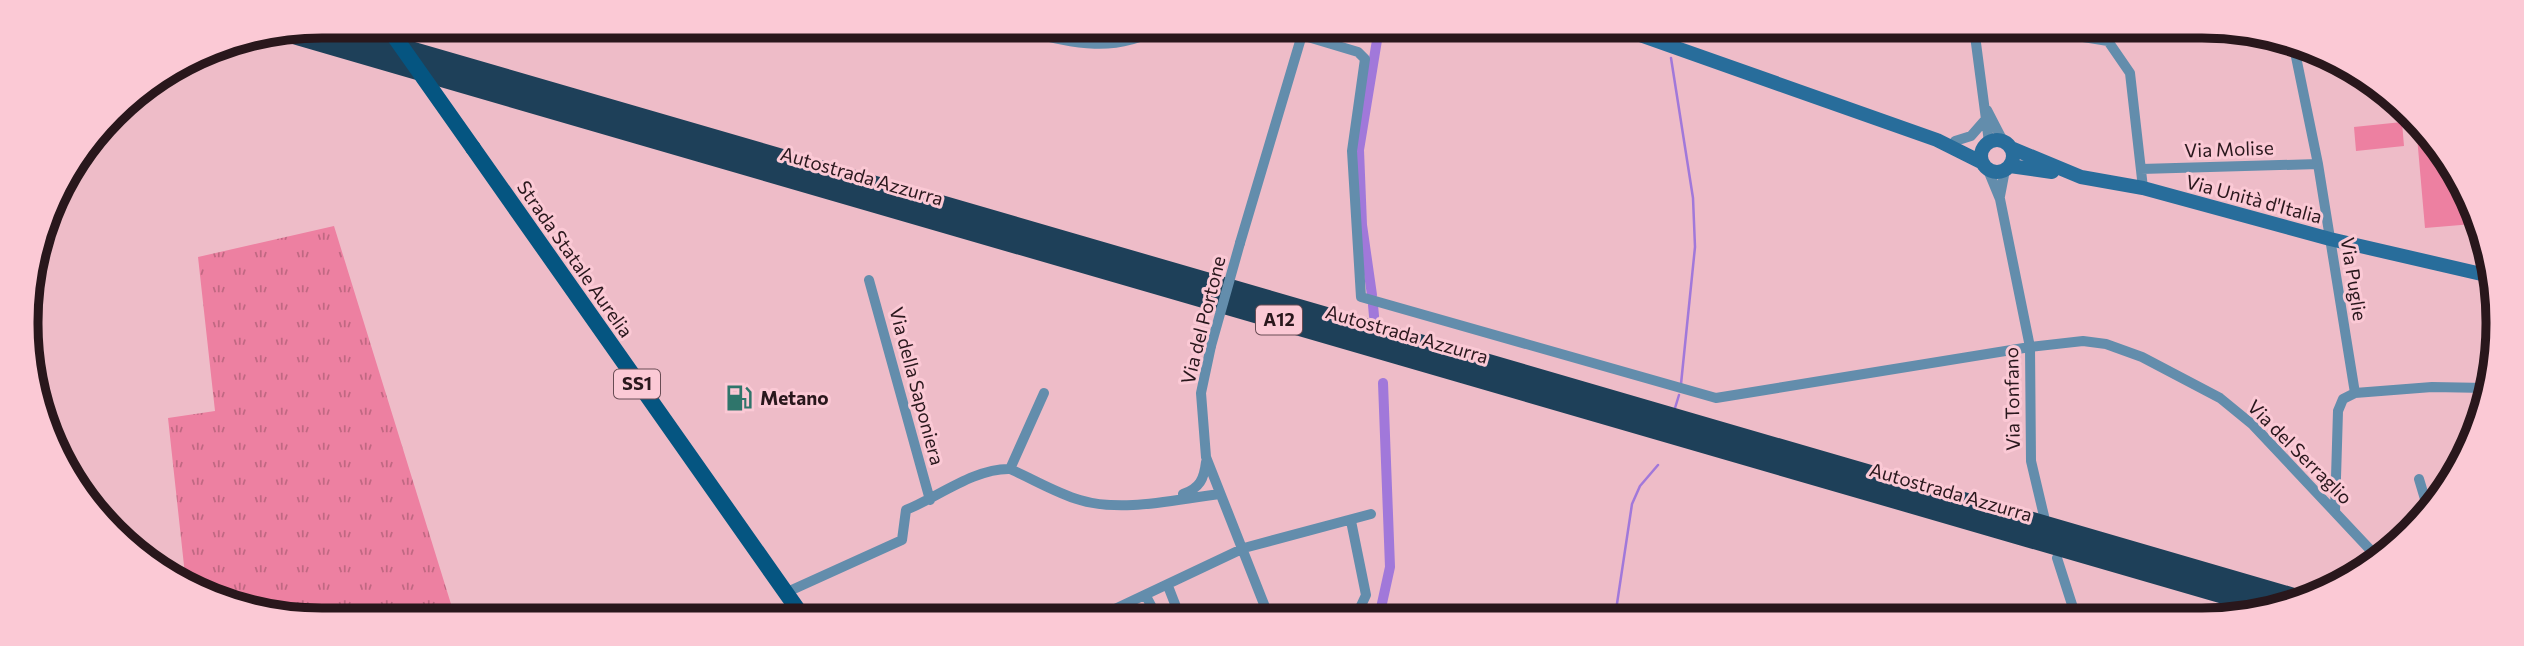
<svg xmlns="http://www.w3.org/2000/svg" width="2524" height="646" font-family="Commissioner,sans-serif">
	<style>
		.grass { fill: url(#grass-tufts) }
		.pitch { fill: #ed80a1 }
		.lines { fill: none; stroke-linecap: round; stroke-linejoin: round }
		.stream { stroke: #a178da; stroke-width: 2.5 }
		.canal { stroke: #a178da; stroke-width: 10 }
		.street { stroke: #638dac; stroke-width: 10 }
		.secondary { stroke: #286d9b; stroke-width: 14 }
		.primary { stroke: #055581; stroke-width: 16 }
		.highway { stroke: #1e4059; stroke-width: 19 }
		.street-bridge { stroke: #638dac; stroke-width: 10 }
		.primary-bridge { stroke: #055581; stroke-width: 16 }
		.labels { text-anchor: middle; stroke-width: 6; stroke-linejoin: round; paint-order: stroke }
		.shield { fill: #fbc9d5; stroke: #684c54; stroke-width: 2 }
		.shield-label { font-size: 18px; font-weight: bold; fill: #29171c }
		.street-label { font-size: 19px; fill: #29171c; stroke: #fbc9d5 }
		.poi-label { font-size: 19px; font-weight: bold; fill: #29171c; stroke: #fbc9d5; text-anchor: start }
		.rim { fill: none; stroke: #29171c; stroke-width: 9 }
	</style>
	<defs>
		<pattern id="grass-tufts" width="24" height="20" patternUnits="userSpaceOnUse" patternTransform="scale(1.75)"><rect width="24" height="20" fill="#ed80a1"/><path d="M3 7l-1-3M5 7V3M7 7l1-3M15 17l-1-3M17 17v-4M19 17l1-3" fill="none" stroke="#c06882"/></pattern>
	</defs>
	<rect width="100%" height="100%" fill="#eebcc8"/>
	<path class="grass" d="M334 226 455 617H284L186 584 168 418 215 411 198 257Z"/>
	<path class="pitch" d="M2402 122 2404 146 2356 151 2354 127Z
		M2416 125 2437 143 2472 215 2473 224 2425 228Z"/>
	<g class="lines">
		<path class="stream" d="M1665 28 1666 31
			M1671 58 1693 198 1695 247 1681 384
			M1675 408 1679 395
			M1615 617 1632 504 1640 486 1658 465"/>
		<path class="canal" d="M1372 295 1362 225 1359 150 1379 28
			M1373 305 1374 316
			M1379 617 1390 567 1383 383"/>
		<path class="street" d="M1008 27C1060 39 1110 58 1160 27
			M1278 28 1358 52 1365 59 1352 151 1361 297 1716 398 2030 347 2083 341 2106 344 2142 357 2220 398 2253 425 2377 557
			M1974 28 1989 142
			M2034 29 2108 41 2130 73 2143 188
			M2294 47 2318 164 2355 393 2343 399 2338 411 2335 511
			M1987 110 2003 141
			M1955 141 1971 136 1985 120
			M2141 169 2318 164
			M1988 170 2000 199 2030 347 2031 461 2044 516
			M2000 196 2005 170
			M1240 243 1304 28
			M869 280 930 500
			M1211 346 1201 393 1206 457 1269 617
			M1044 393 1010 469C1033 479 1056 493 1080 500 1123 513 1176 499 1220 494
			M2355 393 2432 387 2487 388
			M2419 479 2428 509
			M1183 494C1200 488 1204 479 1206 462
			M2057 558 2076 617
			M1168 586 1180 617
			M785 593 902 540 906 510C938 497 975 468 1010 469
			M1146 596 1157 617
			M958 615 959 617
			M1098 617 1244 548 1371 514
			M1329 617 1359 610 1366 595 1351 521"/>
		<path class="secondary" d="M1620 28 1937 140 1981 162
			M1981 156a16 16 0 1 1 32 0a16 16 0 1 1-32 0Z
			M2011 148 2081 177 2143 188 2330 239 2490 276
			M2010 166 2052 172"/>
		<path class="primary" d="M473 148 803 617"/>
		<path class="highway" d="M326 26 2299 599
			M288 33 2270 608"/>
		<path class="street-bridge" d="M1211 346 1240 243"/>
		<path class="primary-bridge" d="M387 26 473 148"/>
	</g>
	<defs>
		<g id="fuel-bare" transform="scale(2.1)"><path d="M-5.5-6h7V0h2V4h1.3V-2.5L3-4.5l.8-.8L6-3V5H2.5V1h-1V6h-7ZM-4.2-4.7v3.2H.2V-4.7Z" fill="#2f756b" stroke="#fbc9d5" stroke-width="2.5" paint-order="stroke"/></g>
	</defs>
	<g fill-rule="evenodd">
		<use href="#fuel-bare" x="739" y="398"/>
	</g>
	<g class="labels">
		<g class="shield">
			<rect x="1256" y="305.5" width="46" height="29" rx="5"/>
			<rect x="614" y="369.5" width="46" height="29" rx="5"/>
		</g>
		<g class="shield-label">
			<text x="1279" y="326">A12</text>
			<text x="637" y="390">SS1</text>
		</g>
		<g class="street-label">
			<text transform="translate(2229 149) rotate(-2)" y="7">Via Molise</text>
			<text transform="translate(862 176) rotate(16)" y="7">Autostrada Azzurra</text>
			<text transform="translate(2254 199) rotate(15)" y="7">Via Unità d'Italia</text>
			<text transform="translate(575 259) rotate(55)" y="7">Strada Statale Aurelia</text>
			<text transform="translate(2354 279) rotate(81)" y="7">Via Puglie</text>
			<text transform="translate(1203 320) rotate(-76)" y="7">Via del Portone</text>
			<text transform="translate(1407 334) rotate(16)" y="7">Autostrada Azzurra</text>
			<text transform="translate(917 386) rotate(75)" y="7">Via della Saponiera</text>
			<text transform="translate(2012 399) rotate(-91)" y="7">Via Tonfano</text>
			<text transform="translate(2300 452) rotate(45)" y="7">Via del Serraglio</text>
			<text transform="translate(1951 492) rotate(16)" y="7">Autostrada Azzurra</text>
		</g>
		<g class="poi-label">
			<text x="760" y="405">Metano</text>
		</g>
	</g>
	<path d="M0 0H2524V646H0ZM322 38H2202A284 284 0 0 1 2486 322V324A284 284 0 0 1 2202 608H322A284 284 0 0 1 38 324V322A284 284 0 0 1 322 38Z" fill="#fbc9d5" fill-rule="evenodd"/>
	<path class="rim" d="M322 38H2202A284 284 0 0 1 2486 322V324A284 284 0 0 1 2202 608H322A284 284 0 0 1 38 324V322A284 284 0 0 1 322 38Z"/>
</svg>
